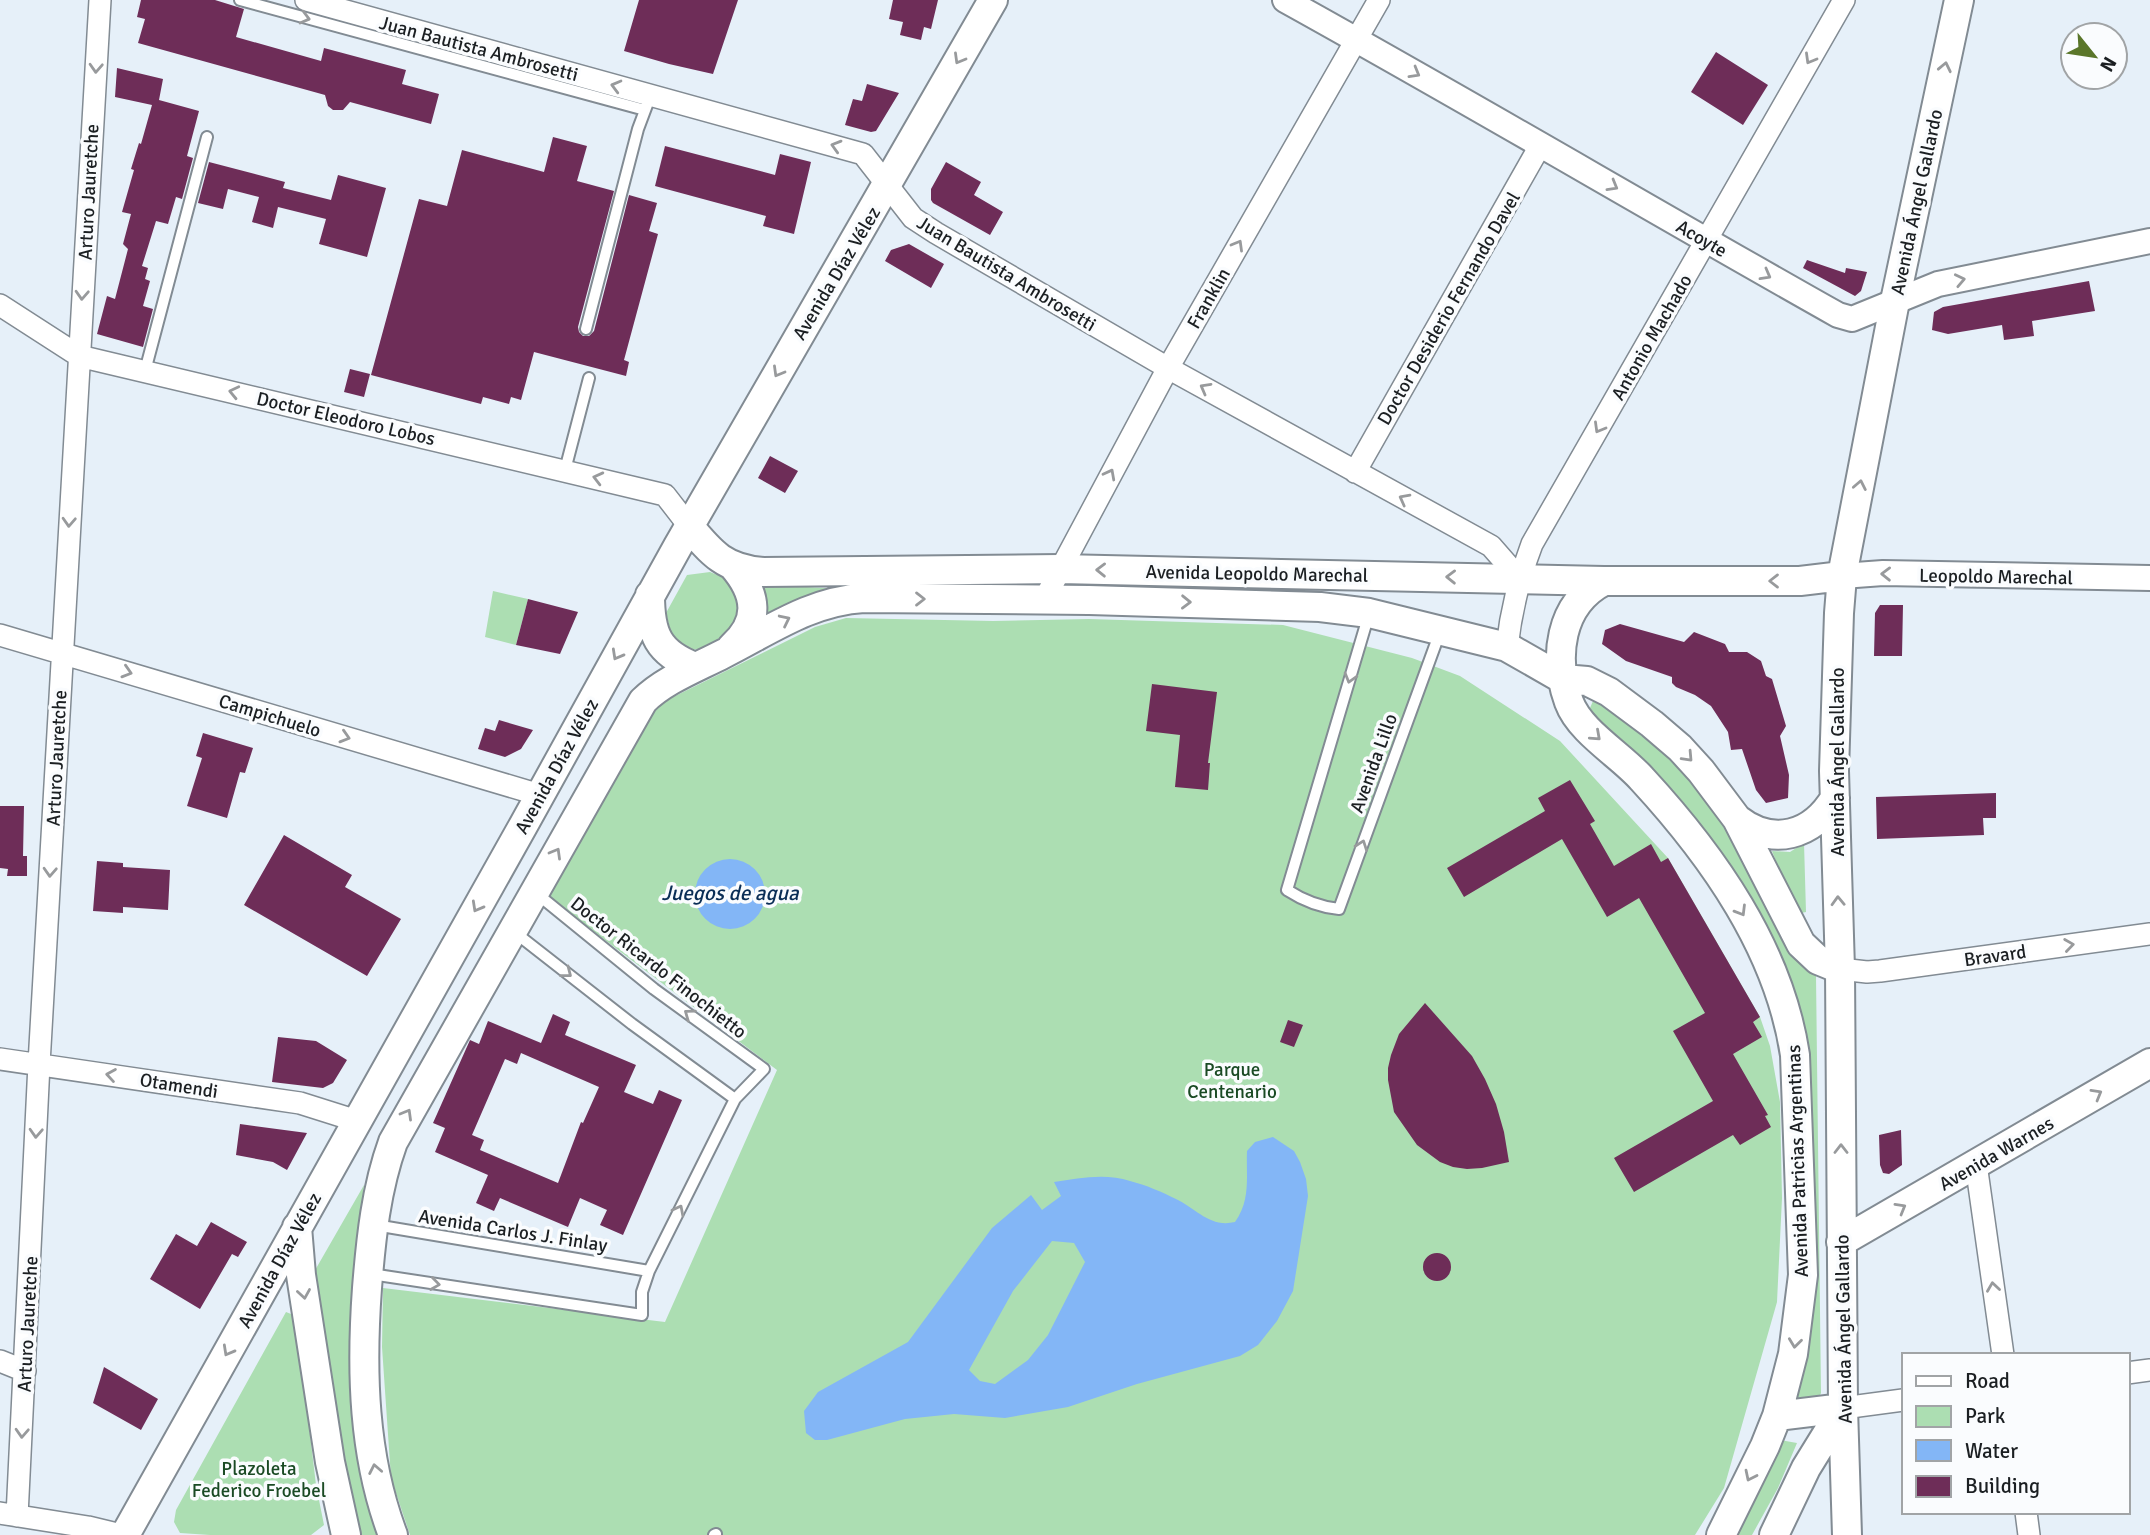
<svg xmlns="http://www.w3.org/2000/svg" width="2150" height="1535" font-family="Signika,sans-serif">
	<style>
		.green { fill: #acdeb2 }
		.water { fill: #83b6f6; fill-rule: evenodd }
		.building { fill: #6e2d58; fill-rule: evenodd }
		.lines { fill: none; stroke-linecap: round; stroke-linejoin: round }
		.service-casing { stroke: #828b93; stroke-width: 14 }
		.minor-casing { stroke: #828b93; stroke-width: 24 }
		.tertiary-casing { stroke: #828b93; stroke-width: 28 }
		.secondary-casing { stroke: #828b93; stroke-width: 32 }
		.service { stroke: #fff; stroke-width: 10 }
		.minor { stroke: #fff; stroke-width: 21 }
		.tertiary { stroke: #fff; stroke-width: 24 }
		.secondary { stroke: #fff; stroke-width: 28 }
		.oneway { stroke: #989a9c }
		.labels { text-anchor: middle; stroke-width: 7; stroke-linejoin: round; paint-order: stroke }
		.street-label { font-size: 19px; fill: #1b1f22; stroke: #fafcfe }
		.park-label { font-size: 19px; fill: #1a4a24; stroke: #fafcfe }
		.water-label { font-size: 21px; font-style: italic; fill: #0a2e56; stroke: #fafcfe }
	</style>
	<rect width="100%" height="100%" fill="#e6f0f9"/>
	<path class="green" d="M710 572C716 575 725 577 730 581 732 582 735 588 736 590 754 625 702 670 675 639 670 633 668 620 666 613L687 575Z
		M758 584 840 589 764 617Z
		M493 591 528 599 516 645 485 637Z
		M846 618 993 621 1089 619 1283 625 1412 658 1460 676 1560 741 1668 858 1760 1017 1770 1046 1780 1102 1782 1198 1777 1302 1724 1488 1695 1535H410L391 1478 382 1347 383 1288 665 1322 777 1070 548 897 646 720 665 701 815 627Z
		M1600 699 1622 712 1685 770 1716 808 1799 961 1816 976 1821 1393 1818 1400 1793 1405 1815 1293 1809 1074 1794 1003 1590 708 1593 701Z
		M1804 843 1806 912 1797 914 1772 851 1790 852Z
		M364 1185 354 1289 381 1535H358L341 1470 314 1272Z
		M286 1312 296 1316 316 1485 324 1525 311 1535H210L180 1533 174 1522 176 1510Z
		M1780 1440 1797 1443 1778 1488 1752 1535H1729Z"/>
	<path class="water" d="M695 894a35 35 0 1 1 70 0a35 35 0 1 1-70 0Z
		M1273 1137 1294 1151 1300 1162 1306 1179 1308 1196 1293 1291 1277 1321 1258 1345 1240 1356 1137 1384 1068 1407 1005 1418 954 1414 905 1419 827 1440H815L806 1433 804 1411 818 1392 908 1342 992 1228 1031 1195 1042 1210 1061 1196 1054 1182C1079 1178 1106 1173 1130 1181 1146 1185 1162 1192 1176 1199 1197 1209 1210 1228 1235 1222 1251 1200 1246 1177 1247 1151L1255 1142ZM1052 1241 1074 1243 1085 1262 1048 1335 1028 1360 995 1384 980 1381 969 1370 1013 1291Z"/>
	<path class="building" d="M141 0H215L244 9 236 37 321 61 324 48 406 70 402 84 439 94 431 124 350 102 343 110H333L328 106 325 95 138 43 145 19 137 17Z
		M639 0H738L713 74 669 64 624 51Z
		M893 0H938L931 29 924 27 921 40 900 35 903 22 889 19Z
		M1716 52 1768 85 1743 125 1691 92Z
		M117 68 163 79 159 100 199 111 187 156 193 158 182 199 176 197 168 224 156 221 142 266 148 268 145 279 150 281 143 306 153 309 143 347 97 334 107 296 115 299 128 249 123 244 131 214 122 212 134 170 131 169 139 143 141 144 152 105 115 97Z
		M867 84 899 93 876 131 871 132 845 125 853 99 862 101Z
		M553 137 587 146 577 181 614 191 578 327 579 332 583 336H589L594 331 629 195 657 203 649 231 658 234 624 360 629 362 626 376 534 352 521 400 511 397 509 404 483 397 481 404 371 375 419 199 447 206 462 150 544 172Z
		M665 146 775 175 780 154 811 162 794 234 763 226 766 216 655 186Z
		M209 162 285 182 283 188 331 200 338 175 386 188 367 257 319 244 326 219 278 207 273 228 252 222 259 197 228 189 223 209 198 203Z
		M946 162 981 182 974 195 1003 212 990 235 933 203 931 200V189Z
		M909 244 944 264 931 288 885 261 891 250Z
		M1807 260 1845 273 1846 268 1867 272 1861 291 1855 296 1803 268Z
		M2089 281 2095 311 2032 321 2034 336 2004 340 2002 325 1948 334 1932 330 1934 312 1943 307Z
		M350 369 370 374 364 397 344 392Z
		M770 456 798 471 785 493 758 478Z
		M528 599 578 612 560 654 516 645Z
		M1880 605H1903L1902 656H1874L1875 613Z
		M1620 624 1684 642 1694 632 1725 644 1729 652H1747L1761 661 1766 676 1772 679 1786 726 1780 736 1789 775 1788 798 1766 803 1756 790 1742 749 1731 750 1728 732 1711 706 1695 695 1676 687 1672 683V677L1626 661 1602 644 1605 630Z
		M1152 684 1217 692 1208 763H1210L1208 790 1175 787 1180 735 1146 731Z
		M499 720 533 730 521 749 505 757 478 749 485 728 495 731Z
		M203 733 253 748 245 773 240 772 227 818 187 806 202 758 196 756Z
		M1570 780 1595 821 1590 824 1614 866 1651 844 1661 862 1668 858 1760 1017 1753 1022 1762 1037 1733 1054 1768 1115 1765 1116 1771 1127 1740 1145 1733 1135 1634 1192 1614 1158 1713 1101 1673 1031 1705 1013 1639 898 1607 917 1562 839 1464 897 1447 868 1545 811 1538 798Z
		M1996 793V818H1983L1984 835 1877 839 1876 797Z
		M0 806H24L23 856H27V876H7L8 869 0 868Z
		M284 835 352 875 345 887 401 919 367 976 244 905Z
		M97 861 123 863V867L170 870 168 910 123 907V913L93 911Z
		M1425 1003 1472 1056 1485 1079 1496 1104 1504 1132 1509 1162 1482 1168 1467 1169 1453 1167 1440 1162 1417 1145 1394 1112 1388 1080V1068L1391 1055 1399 1034Z
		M553 1014 570 1022 565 1035 636 1065 624 1092 653 1104 659 1090 682 1100 623 1235 600 1225 607 1210 580 1198 568 1227 500 1198 494 1211 476 1203 488 1175 435 1152 445 1128 433 1123 470 1040 479 1044 488 1021 541 1043ZM521 1053 599 1087 583 1123 581 1122 558 1183 480 1150 484 1140 472 1135 505 1059 517 1064Z
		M1288 1020 1303 1025 1294 1047 1280 1042Z
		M278 1037 316 1041 347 1060 333 1083 323 1088 272 1082Z
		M240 1124 307 1133 287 1170 273 1162 236 1155Z
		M1901 1130 1902 1165 1889 1174 1883 1173 1880 1165 1879 1135Z
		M211 1222 247 1242 238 1257 232 1254 200 1309 150 1279 176 1234 197 1246Z
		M1423 1267a14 14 0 1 1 28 0a14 14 0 1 1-28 0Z
		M104 1367 158 1399 141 1430 93 1403Z"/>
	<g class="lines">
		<g class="service-casing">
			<path id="service" d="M240 0 645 110
				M586 329 638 129 647 105
				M145 371 207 137
				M565 470 589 378
				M1369 614 1287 890C1304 901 1319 907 1339 909L1440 632
				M513 931 632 1024 735 1099
				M375 1225 649 1271
				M371 1274 642 1315V1292L649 1271 735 1099 764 1069 654 989 536 893
				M714 1535 716 1534"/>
		</g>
		<g class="minor-casing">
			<path id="minor" d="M306 0 863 154 913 218 936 233 1168 368 1491 546 1519 578
				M0 305 79 356 665 495 689 526
				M1355 472 1541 144
				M1044 600 1168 368 1379 0
				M0 635 540 795
				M1507 647C1511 611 1519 578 1532 544L1844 0
				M1840 969 1867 972 1880 971 2150 934
				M0 1059 300 1103 357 1121
				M1976 1164 2003 1355
				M0 1361 25 1371
				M2127 1373 2150 1370
				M1843 1408 1903 1400
				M2026 1512 2029 1535
				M0 1513 88 1527 121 1535
				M17 1516 39 1064 100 0"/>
		</g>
		<g class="tertiary-casing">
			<path id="tertiary" d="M1285 0C1471 103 1653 211 1838 315L1852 319 1938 284 2150 241
				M1842 576 1883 573 2150 578"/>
		</g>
		<g class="secondary-casing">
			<path id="secondary" d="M689 526C712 554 725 569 763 572L1060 569 1604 581H1800L1842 576
				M1604 581C1559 604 1553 658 1569 702 1580 732 1621 755 1642 779 1713 856 1779 949 1795 1055L1803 1275 1793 1354 1777 1416 1765 1446 1721 1535
				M650 595C650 634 658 653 695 667
				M732 647C761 621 757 594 733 566
				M1737 819C1773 847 1812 836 1835 798
				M297 1227 301 1275 330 1462 346 1535
				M1841 1242 2150 1063
				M1777 1416 1843 1408
				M125 1535 523 826 678 546 993 0
				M393 1535C363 1456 361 1371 367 1288 371 1238 376 1189 393 1142L643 701C664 680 696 668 723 654 769 631 810 601 864 598L1089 600 1320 607 1369 613 1507 647 1563 679 1587 681 1609 692 1652 724 1680 748 1701 771 1737 819 1801 944 1818 960 1840 969
				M1774 1535 1806 1468 1843 1408
				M1847 1535 1843 1408 1840 969 1834 771 1839 613 1842 576 1895 301 1959 0"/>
		</g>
		<use href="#service" class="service"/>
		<use href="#minor" class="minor"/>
		<use href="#tertiary" class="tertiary"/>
		<use href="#secondary" class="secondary"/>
	</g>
	<defs><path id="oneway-chevron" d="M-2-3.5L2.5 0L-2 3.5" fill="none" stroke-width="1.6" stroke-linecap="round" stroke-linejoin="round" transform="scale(1.75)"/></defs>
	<g class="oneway">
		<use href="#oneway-chevron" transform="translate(305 18) rotate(15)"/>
		<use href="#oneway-chevron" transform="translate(959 59) rotate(120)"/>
		<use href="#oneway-chevron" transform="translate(1810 59) rotate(120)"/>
		<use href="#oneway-chevron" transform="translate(1945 67) rotate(-78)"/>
		<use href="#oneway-chevron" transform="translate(96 68) rotate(93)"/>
		<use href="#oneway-chevron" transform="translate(1415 73) rotate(30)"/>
		<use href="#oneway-chevron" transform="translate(616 86) rotate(-165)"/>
		<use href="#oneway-chevron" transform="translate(836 146) rotate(-164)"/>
		<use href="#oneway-chevron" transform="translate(1613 186) rotate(30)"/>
		<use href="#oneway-chevron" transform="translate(1238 245) rotate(-60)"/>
		<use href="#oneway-chevron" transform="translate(1766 275) rotate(29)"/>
		<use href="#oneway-chevron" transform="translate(1960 280) rotate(-12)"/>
		<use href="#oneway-chevron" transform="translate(82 295) rotate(93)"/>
		<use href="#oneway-chevron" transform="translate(778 372) rotate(120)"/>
		<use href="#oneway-chevron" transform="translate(1205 388) rotate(-151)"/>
		<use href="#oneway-chevron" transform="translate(234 392) rotate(-167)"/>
		<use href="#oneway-chevron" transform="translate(1599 428) rotate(120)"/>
		<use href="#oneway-chevron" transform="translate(1110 474) rotate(-62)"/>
		<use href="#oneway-chevron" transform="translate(598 478) rotate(-166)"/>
		<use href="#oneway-chevron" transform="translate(1860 485) rotate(-79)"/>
		<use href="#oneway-chevron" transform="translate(1404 499) rotate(-152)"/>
		<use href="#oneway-chevron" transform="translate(69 522) rotate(93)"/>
		<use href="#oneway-chevron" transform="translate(1101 570) rotate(-179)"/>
		<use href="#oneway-chevron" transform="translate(1886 574) rotate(-179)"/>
		<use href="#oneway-chevron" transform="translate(1451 577) rotate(-179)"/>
		<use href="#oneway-chevron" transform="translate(1774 581) rotate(180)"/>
		<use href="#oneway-chevron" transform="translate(920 599)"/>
		<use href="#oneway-chevron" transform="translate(1186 602) rotate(1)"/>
		<use href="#oneway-chevron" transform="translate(785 620) rotate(-26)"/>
		<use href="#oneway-chevron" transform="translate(617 655) rotate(119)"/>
		<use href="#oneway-chevron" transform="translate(127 672) rotate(17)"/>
		<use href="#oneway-chevron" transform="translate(1350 678) rotate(106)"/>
		<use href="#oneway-chevron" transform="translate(1596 736) rotate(42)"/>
		<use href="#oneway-chevron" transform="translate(345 737) rotate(17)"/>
		<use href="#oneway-chevron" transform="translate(1688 757) rotate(47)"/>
		<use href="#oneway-chevron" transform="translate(1362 845) rotate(-70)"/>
		<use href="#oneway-chevron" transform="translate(556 853) rotate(-60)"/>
		<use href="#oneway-chevron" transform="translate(50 872) rotate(93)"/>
		<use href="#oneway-chevron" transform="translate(1838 901) rotate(-92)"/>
		<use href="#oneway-chevron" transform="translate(477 907) rotate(119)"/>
		<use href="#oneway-chevron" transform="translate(1741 911) rotate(59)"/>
		<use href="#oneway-chevron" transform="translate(2069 945) rotate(-8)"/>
		<use href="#oneway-chevron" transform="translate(567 973) rotate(38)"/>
		<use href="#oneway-chevron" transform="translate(689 1014) rotate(-144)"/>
		<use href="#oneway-chevron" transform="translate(111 1075) rotate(-171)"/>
		<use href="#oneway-chevron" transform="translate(2097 1094) rotate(-30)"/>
		<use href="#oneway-chevron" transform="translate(407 1114) rotate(-60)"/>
		<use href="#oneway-chevron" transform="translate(36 1133) rotate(93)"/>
		<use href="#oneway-chevron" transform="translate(1841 1149) rotate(-90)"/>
		<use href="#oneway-chevron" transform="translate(1901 1208) rotate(-30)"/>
		<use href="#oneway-chevron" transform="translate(679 1210) rotate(-63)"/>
		<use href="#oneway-chevron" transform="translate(435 1284) rotate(8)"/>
		<use href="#oneway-chevron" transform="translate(1993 1287) rotate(-98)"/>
		<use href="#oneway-chevron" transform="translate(304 1294) rotate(81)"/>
		<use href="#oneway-chevron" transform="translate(1795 1343) rotate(97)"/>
		<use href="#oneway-chevron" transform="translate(228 1351) rotate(119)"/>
		<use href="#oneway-chevron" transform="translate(22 1433) rotate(93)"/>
		<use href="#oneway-chevron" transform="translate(375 1469) rotate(-101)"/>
		<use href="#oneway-chevron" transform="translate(1750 1476) rotate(116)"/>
	</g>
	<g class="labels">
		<g class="street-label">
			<text transform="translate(479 48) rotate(15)" y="7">Juan Bautista Ambrosetti</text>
			<text transform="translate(88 192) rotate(-87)" y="7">Arturo Jauretche</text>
			<text transform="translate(1916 202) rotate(-78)" y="7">Avenida Ángel Gallardo</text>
			<text transform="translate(1702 238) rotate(30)" y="7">Acoyte</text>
			<text transform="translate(836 273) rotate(-59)" y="7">Avenida Díaz Vélez</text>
			<text transform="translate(1007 273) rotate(31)" y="7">Juan Bautista Ambrosetti</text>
			<text transform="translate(1208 298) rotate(-60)" y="7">Franklin</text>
			<text transform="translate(1448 308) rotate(-60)" y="7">Doctor Desiderio Fernando Davel</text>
			<text transform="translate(1651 337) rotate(-60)" y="7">Antonio Machado</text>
			<text transform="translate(346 418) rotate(13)" y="7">Doctor Eleodoro Lobos</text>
			<text transform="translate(1257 573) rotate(1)" y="7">Avenida Leopoldo Marechal</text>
			<text transform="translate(1996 576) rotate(1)" y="7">Leopoldo Marechal</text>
			<text transform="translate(270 715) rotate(17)" y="7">Campichuelo</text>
			<text transform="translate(56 758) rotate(-87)" y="7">Arturo Jauretche</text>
			<text transform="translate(1837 762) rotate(-90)" y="7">Avenida Ángel Gallardo</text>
			<text transform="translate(1373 763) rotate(-70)" y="7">Avenida Lillo</text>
			<text transform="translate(556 766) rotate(-61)" y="7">Avenida Díaz Vélez</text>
			<text transform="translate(1995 955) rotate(-8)" y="7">Bravard</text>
			<text transform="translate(659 967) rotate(38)" y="7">Doctor Ricardo Finochietto</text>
			<text transform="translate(179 1085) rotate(9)" y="7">Otamendi</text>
			<text transform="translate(1996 1153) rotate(-30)" y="7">Avenida Warnes</text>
			<text transform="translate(1797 1161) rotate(-92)" y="7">Avenida Patricias Argentinas</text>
			<text transform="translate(513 1230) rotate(9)" y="7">Avenida Carlos J. Finlay</text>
			<text transform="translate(279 1260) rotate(-61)" y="7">Avenida Díaz Vélez</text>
			<text transform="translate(27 1324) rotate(-87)" y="7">Arturo Jauretche</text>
			<text transform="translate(1843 1329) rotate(-91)" y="7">Avenida Ángel Gallardo</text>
		</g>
		<g class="park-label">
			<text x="1232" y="1076">Parque<tspan x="1232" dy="22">Centenario</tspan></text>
			<text x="259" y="1475">Plazoleta<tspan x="259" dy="22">Federico Froebel</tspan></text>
		</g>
		<g class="water-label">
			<text x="730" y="900">Juegos de agua</text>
		</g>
	</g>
	<rect x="1902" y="1353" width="228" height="161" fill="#fafcfe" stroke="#a1a4a6" stroke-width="2"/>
	<rect x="1916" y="1376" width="35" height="10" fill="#ffffff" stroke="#a1a4a6" stroke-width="2"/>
	<text x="1965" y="1388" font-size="21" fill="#1b1f22">Road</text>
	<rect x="1916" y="1406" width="35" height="21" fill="#acdeb2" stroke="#a1a4a6" stroke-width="2"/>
	<text x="1965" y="1423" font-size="21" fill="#1b1f22">Park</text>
	<rect x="1916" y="1440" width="35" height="21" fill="#83b6f6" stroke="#a1a4a6" stroke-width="2"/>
	<text x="1965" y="1458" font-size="21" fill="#1b1f22">Water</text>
	<rect x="1916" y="1476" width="35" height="21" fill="#6e2d58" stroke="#a1a4a6" stroke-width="2"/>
	<text x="1965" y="1493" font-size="21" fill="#1b1f22">Building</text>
	<g transform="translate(2094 56) rotate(120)"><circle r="33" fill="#fafcfe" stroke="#a1a4a6" stroke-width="2"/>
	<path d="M0-5L12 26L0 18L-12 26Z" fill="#5a762a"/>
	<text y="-10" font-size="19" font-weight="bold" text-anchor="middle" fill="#1b1f22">N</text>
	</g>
</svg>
